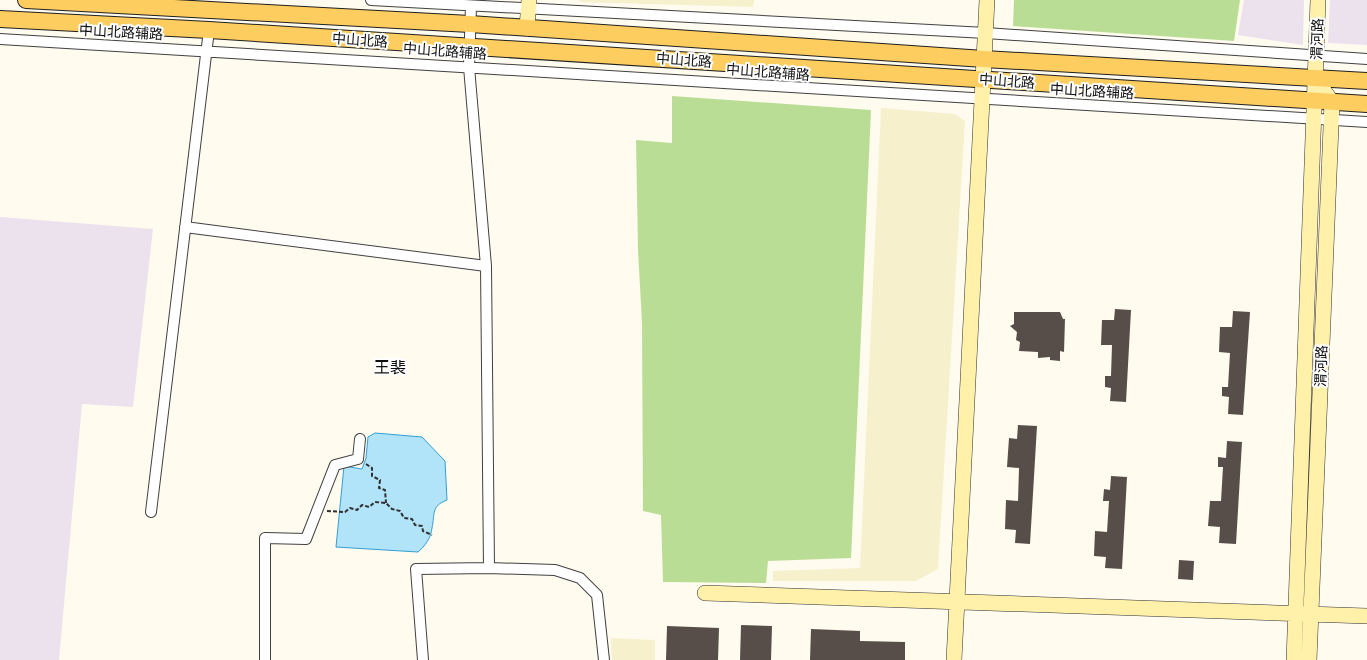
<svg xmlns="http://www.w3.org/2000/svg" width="1367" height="660" font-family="'Libre Baskerville','Noto Sans SC',serif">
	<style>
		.industrial { fill: #ebe2ed }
		.farmland { fill: #f6f0cd }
		.forest { fill: #badd95 }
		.water { fill: #b1e3f9; stroke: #349fd3 }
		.building { fill: #574e4a }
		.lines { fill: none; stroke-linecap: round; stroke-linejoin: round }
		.street-casing { stroke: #414141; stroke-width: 12 }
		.secondary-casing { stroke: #303030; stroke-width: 16 }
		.primary-casing { stroke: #1f1f1f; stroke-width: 18 }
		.path { stroke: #303030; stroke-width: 2; stroke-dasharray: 4 2; stroke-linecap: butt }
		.street { stroke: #fff; stroke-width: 10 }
		.secondary { stroke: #fff0aa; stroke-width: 15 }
		.primary { stroke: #fecd5f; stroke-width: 16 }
		.labels { text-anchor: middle; stroke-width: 4; stroke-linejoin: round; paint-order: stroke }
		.street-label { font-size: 14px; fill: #0e0e0e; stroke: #fff }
		.quarter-label { font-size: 16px; fill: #0e0e0e; stroke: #fff }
	</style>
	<rect width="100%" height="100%" fill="#fffbef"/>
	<path class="industrial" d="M1244 0H1304L1303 45 1238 35Z
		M1330 0H1367V45L1328 43Z
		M0 217 153 229 133 407 82 404 59 660H0Z"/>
	<path class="farmland" d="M578 0H754L753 7 581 2Z
		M881 108 955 114 965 121 938 569 916 581H773V571L860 568Z
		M611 638 655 640V660H612Z"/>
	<path class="forest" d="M1014 0H1240L1234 41 1013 26Z
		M672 96 871 110 851 558 768 561 766 583 663 582 661 515 643 511 642 323 638 250 636 140 672 143Z"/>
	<path class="water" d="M375 433 422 437 445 461 447 500C431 506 435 514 432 528 431 538 425 546 418 552L336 547 344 466 362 469 366 458 368 437Z"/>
	<path class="building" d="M1115 309 1131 310 1126 402 1110 401 1111 388 1105 387V376H1111L1112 345H1101L1102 320H1114Z
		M1233 311 1250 312 1243 415 1228 414 1229 397 1222 396V387H1228L1230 353 1219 352 1220 327H1232Z
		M1014 312H1060L1063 319H1065L1064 352 1060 351V361L1050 360V357L1038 358V352L1019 351 1020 342 1016 340 1017 332 1010 326 1014 324Z
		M1018 425 1037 426 1030 544 1015 543 1016 530 1005 529 1006 500 1018 501 1019 468 1007 467 1009 438 1017 439Z
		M1227 441 1242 442 1236 544 1219 543 1220 527 1208 526 1210 501H1221L1223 467H1218V457L1226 458Z
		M1111 476 1127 477 1122 569 1105 568 1106 557 1094 556 1095 531 1107 532 1109 501H1103L1104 489 1110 490Z
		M1179 560 1194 561 1193 580 1178 579Z
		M741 625 772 626 771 660H740Z
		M667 626 719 628 718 660H666Z
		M811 629 860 631V641L905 642V660H810Z"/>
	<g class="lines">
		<g class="street-casing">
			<path id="street" d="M371 0 986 33 1367 59
				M0 39 1367 122
				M185 227 486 266
				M151 512 209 30
				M489 568 555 570 580 578 597 595 604 660
				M265 660V538L306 539 335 465 358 459 360 439
				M423 660 416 569 489 568 486 266 469 67 471 6"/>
		</g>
		<g class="secondary-casing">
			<path id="secondary" d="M527 28 529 0
				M705 593 1367 616
				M954 660 987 0
				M1294 660 1318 0
				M1309 660 1332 102 1315 78"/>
		</g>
		<g class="primary-casing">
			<path id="primary" d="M26 0 470 24 984 59 1367 81
				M0 19 209 30 1367 104"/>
		</g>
		<path class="path" d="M366 464 372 468V476L380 480 379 488 385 490 386 503
			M327 511 345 512 350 508 357 510 362 505 369 507 375 502 386 503 392 509 400 511 404 518 412 519 415 525 422 526 423 531 432 535"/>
		<use href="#street" class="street"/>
		<use href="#secondary" class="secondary"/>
		<use href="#primary" class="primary"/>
	</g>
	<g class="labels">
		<g class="street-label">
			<text transform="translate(121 32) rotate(3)" y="5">中山北路辅路</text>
			<text transform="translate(1317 39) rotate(-88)" y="5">渭河路</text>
			<text transform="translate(360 40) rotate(4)" y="5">中山北路</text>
			<text transform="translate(445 51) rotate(4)" y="5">中山北路辅路</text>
			<text transform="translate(684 60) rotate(4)" y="5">中山北路</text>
			<text transform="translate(768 72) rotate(4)" y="5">中山北路辅路</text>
			<text transform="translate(1007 81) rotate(4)" y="5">中山北路</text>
			<text transform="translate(1092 91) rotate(3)" y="5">中山北路辅路</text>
			<text transform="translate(1321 366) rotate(-88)" y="5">渭河路</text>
		</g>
		<g class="quarter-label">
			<text x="390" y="373">王裴</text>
		</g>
	</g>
</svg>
